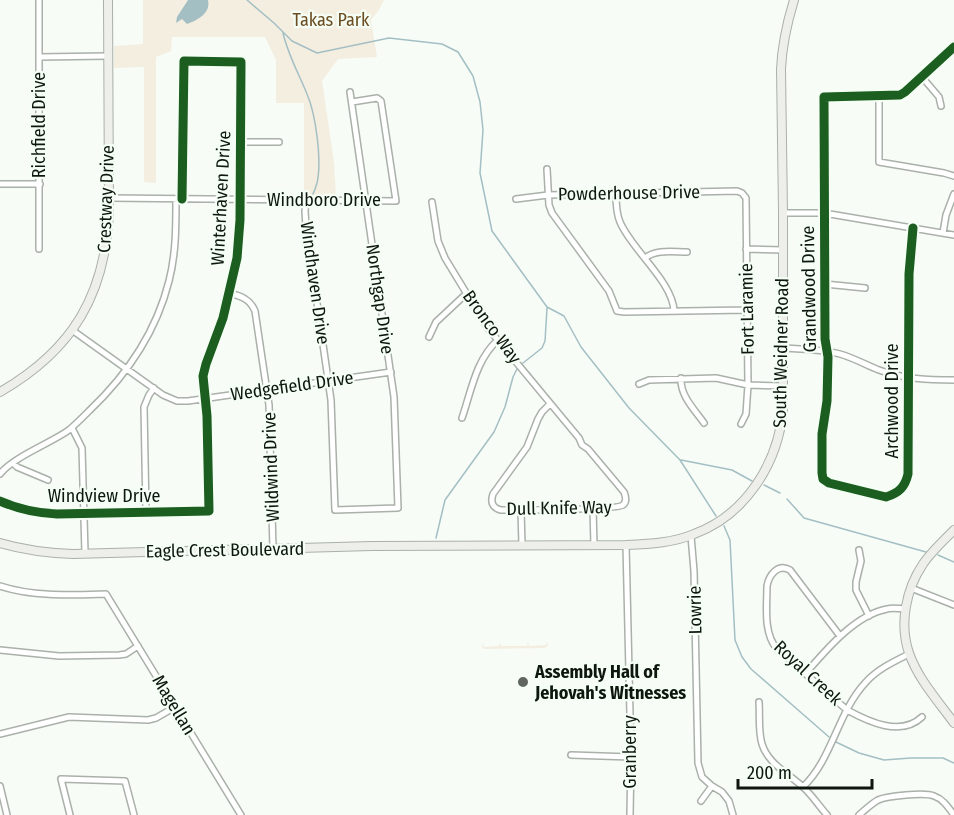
<svg xmlns="http://www.w3.org/2000/svg" width="954" height="815" font-family="'Fira Sans Condensed',sans-serif">
	<style>
		.green { fill: #f4eee0 }
		.water { fill: #a4bfc4 }
		.lines { fill: none; stroke-linecap: round; stroke-linejoin: round }
		.stream { stroke: #a4bfc4; stroke-width: 1.5 }
		.street-casing { stroke: #aab0aa; stroke-width: 8 }
		.secondary-casing { stroke: #aab0aa; stroke-width: 10 }
		.street { stroke: #fefffe; stroke-width: 5 }
		.secondary { stroke: #eeefeb; stroke-width: 8 }
		.cycleway-casing { stroke: #f5fef4; stroke-width: 13 }
		.cycleway { stroke: #1b5e20; stroke-width: 9 }
		.poi-dot { fill: #60665f; stroke: #f5fef4; stroke-width: 2 }
		.labels { text-anchor: middle; stroke-width: 4.5; stroke-linejoin: round; paint-order: stroke }
		.park-label { font-size: 18px; fill: #6b4d21; stroke: #f5fef4 }
		.street-label { font-size: 18px; fill: #0e160e; stroke: #f5fef4 }
		.poi-label { font-size: 18px; font-weight: bold; fill: #0e160e; stroke: #f5fef4; text-anchor: start }
	</style>
	<rect width="100%" height="100%" fill="#f7fcf6"/>
	<path class="green" d="M143 0H384L379 10 371 20 377 57 338 59 322 81 334 162 336 195 304 196V103H276V60L265 37H172L171 51 156 57V183L144 182V67L114 68V46L143 44Z
		M528 642 529 646 546 645 547 642 548 645 545 648 484 649 482 647V643L484 647 499 646 500 643 502 646H527Z"/>
	<path class="water" d="M188 0H208C211 13 198 20 187 24L182 19 176 23 177 17Z"/>
	<g class="lines">
		<path class="stream" d="M247 0 274 23 292 41 317 53 389 38 442 44 458 52 473 76 480 102 483 130 480 173 492 231 547 307 564 316 581 347 629 408 680 460 716 516
			M283 33C288 55 299 74 307 94 316 115 322 161 317 183 316 187 314 192 312 196
			M523 363 542 348 545 341 547 308
			M681 460 732 470 752 481
			M764 485 780 493
			M787 499 804 518 926 552
			M724 526 730 540 735 640 742 657 751 669 829 737
			M436 538 445 500 494 432 505 407 513 377 517 369
			M938 555 954 562
			M836 742 859 753 884 760 911 758H943L954 763"/>
		<g class="street-casing">
			<path id="street" d="M39 0V249
				M39 57 108 56
				M922 77 939 97 941 106
				M879 96V162L944 173 954 176
				M240 142H279
				M547 169 549 205 552 213 609 291 617 311 624 312 746 310
				M0 184H40
				M616 194C616 203 616 213 620 222 631 249 673 282 674 311
				M109 198 396 201 381 101 377 98 352 102
				M516 199 548 195 737 191 742 193 746 198 748 385 746 414 741 424
				M306 200 305 211 306 227 331 400 335 510 398 508 394 397 350 92
				M432 202 438 241 445 258 487 327 579 438 582 445 588 449 624 492C626 497 627 502 623 505 617 510 517 510 501 510 493 508 490 503 493 494L527 447 538 419 542 412 550 404
				M783 213H824L954 235
				M913 228 909 274 908 474C905 487 899 493 886 497L829 483 823 479 822 473V434L827 401 828 357 825 339 824 97 900 95 905 92 954 47
				M943 233 946 215 954 194
				M746 249 783 250
				M645 258C656 249 673 252 687 252
				M825 284 865 288
				M229 293C241 296 250 299 255 311L269 405 273 549
				M72 330 163 395 177 401H188L391 372
				M429 337 436 322 467 293
				M783 348C802 349 821 349 840 354 854 358 866 365 879 370 903 379 929 380 954 380
				M681 378C680 396 695 410 704 423
				M639 384 649 380 716 378 748 385 783 386
				M462 418C471 392 476 359 498 340
				M72 428 82 448 85 553
				M13 463 17 467 48 480
				M0 474C13 457 51 443 69 430 76 424 83 417 89 411 128 374 156 333 169 281 176 254 176 226 176 199
				M0 501C18 509 37 513 57 514L209 511 207 416 203 376 206 364 223 318 237 258 240 220 241 62 184 61 182 199
				M593 508 594 546
				M521 510 522 546
				M146 512 144 407 149 395 154 388
				M691 536 694 571 698 763 702 777 712 786 722 792 729 801 733 815
				M626 545 631 757 630 815
				M859 550 861 561 856 582V590L869 616
				M0 586C34 597 71 595 106 594L241 815
				M911 588 954 605
				M840 636 790 570C778 563 769 575 767 586 767 606 763 633 777 649L847 710C869 722 901 737 922 717
				M0 650 59 656 119 655 126 654 138 646
				M806 673C826 650 855 615 887 609 893 607 899 609 906 609
				M759 702C760 715 758 731 762 744 768 764 788 773 803 787 812 795 819 806 827 815
				M0 734 69 717 148 720 156 718 175 707
				M571 755 631 757
				M0 786 7 815
				M803 787C833 758 837 713 866 682 878 669 893 662 909 654
				M701 801 712 786
				M70 815 61 779 125 781 134 815
				M859 815C865 810 871 804 878 800 887 796 925 792 934 796 943 799 948 807 954 815"/>
		</g>
		<g class="secondary-casing">
			<path id="secondary" d="M0 392C73 350 106 294 109 210L108 0
				M954 530C943 541 931 552 923 564 906 589 899 624 909 653 918 679 938 701 954 723
				M0 543C24 550 48 553 73 554L372 546 626 545C649 544 673 543 694 534 746 515 778 463 783 410V213L781 69C782 45 787 23 794 0"/>
		</g>
		<use href="#street" class="street"/>
		<use href="#secondary" class="secondary"/>
		<g class="cycleway-casing">
			<path id="cycleway" d="M913 228 909 274 908 474C905 487 899 493 886 497L829 483 823 479 822 473V434L827 401 828 357 825 339 824 97 900 95 905 92 954 47
				M0 501C18 509 37 513 57 514L209 511 207 416 203 376 206 364 223 318 237 258 240 220 241 62 184 61 182 199"/>
		</g>
		<use href="#cycleway" class="cycleway"/>
	</g>
	<circle class="poi-dot" cx="523" cy="682" r="6"/>
	<g class="labels">
		<g class="park-label">
			<text x="331" y="26">Takas Park</text>
		</g>
		<g class="street-label">
			<text transform="translate(39 125) rotate(-90)" y="6">Richfield Drive</text>
			<text transform="translate(629 193) rotate(-1)" y="6">Powderhouse Drive</text>
			<text transform="translate(221 198) rotate(-87)" y="6">Winterhaven Drive</text>
			<text transform="translate(106 199) rotate(-88)" y="6">Crestway Drive</text>
			<text x="324" y="206">Windboro Drive</text>
			<text transform="translate(315 283) rotate(82)" y="6">Windhaven Drive</text>
			<text transform="translate(809 289) rotate(-91)" y="6">Grandwood Drive</text>
			<text transform="translate(380 299) rotate(82)" y="6">Northgap Drive</text>
			<text transform="translate(747 309) rotate(-91)" y="6">Fort Laramie</text>
			<text transform="translate(492 327) rotate(54)" y="6">Bronco Way</text>
			<text transform="translate(781 353) rotate(-89)" y="6">South Weidner Road</text>
			<text transform="translate(292 386) rotate(-8)" y="6">Wedgefield Drive</text>
			<text transform="translate(892 401) rotate(-90)" y="6">Archwood Drive</text>
			<text transform="translate(271 467) rotate(-92)" y="6">Wildwind Drive</text>
			<text x="104" y="502">Windview Drive</text>
			<text transform="translate(559 508) rotate(-1)" y="6">Dull Knife Way</text>
			<text transform="translate(225 550) rotate(-1)" y="6">Eagle Crest Boulevard</text>
			<text transform="translate(695 610) rotate(-91)" y="6">Lowrie</text>
			<text transform="translate(808 673) rotate(43)" y="6">Royal Creek</text>
			<text transform="translate(174 705) rotate(59)" y="6">Magellan</text>
			<text transform="translate(630 752) rotate(-90)" y="6">Granberry</text>
		</g>
		<g class="poi-label">
			<text x="535" y="678">Assembly Hall of<tspan x="535" dy="21">Jehovah's Witnesses</tspan></text>
		</g>
	</g>
	<path d="M738 779v9h134v-9" fill="none" stroke="#0e160e" stroke-width="3"/>
	<text x="747" y="779" font-size="18" fill="#0e160e" stroke="#f5fef4" stroke-width="4.5" paint-order="stroke">200 m</text>
</svg>
